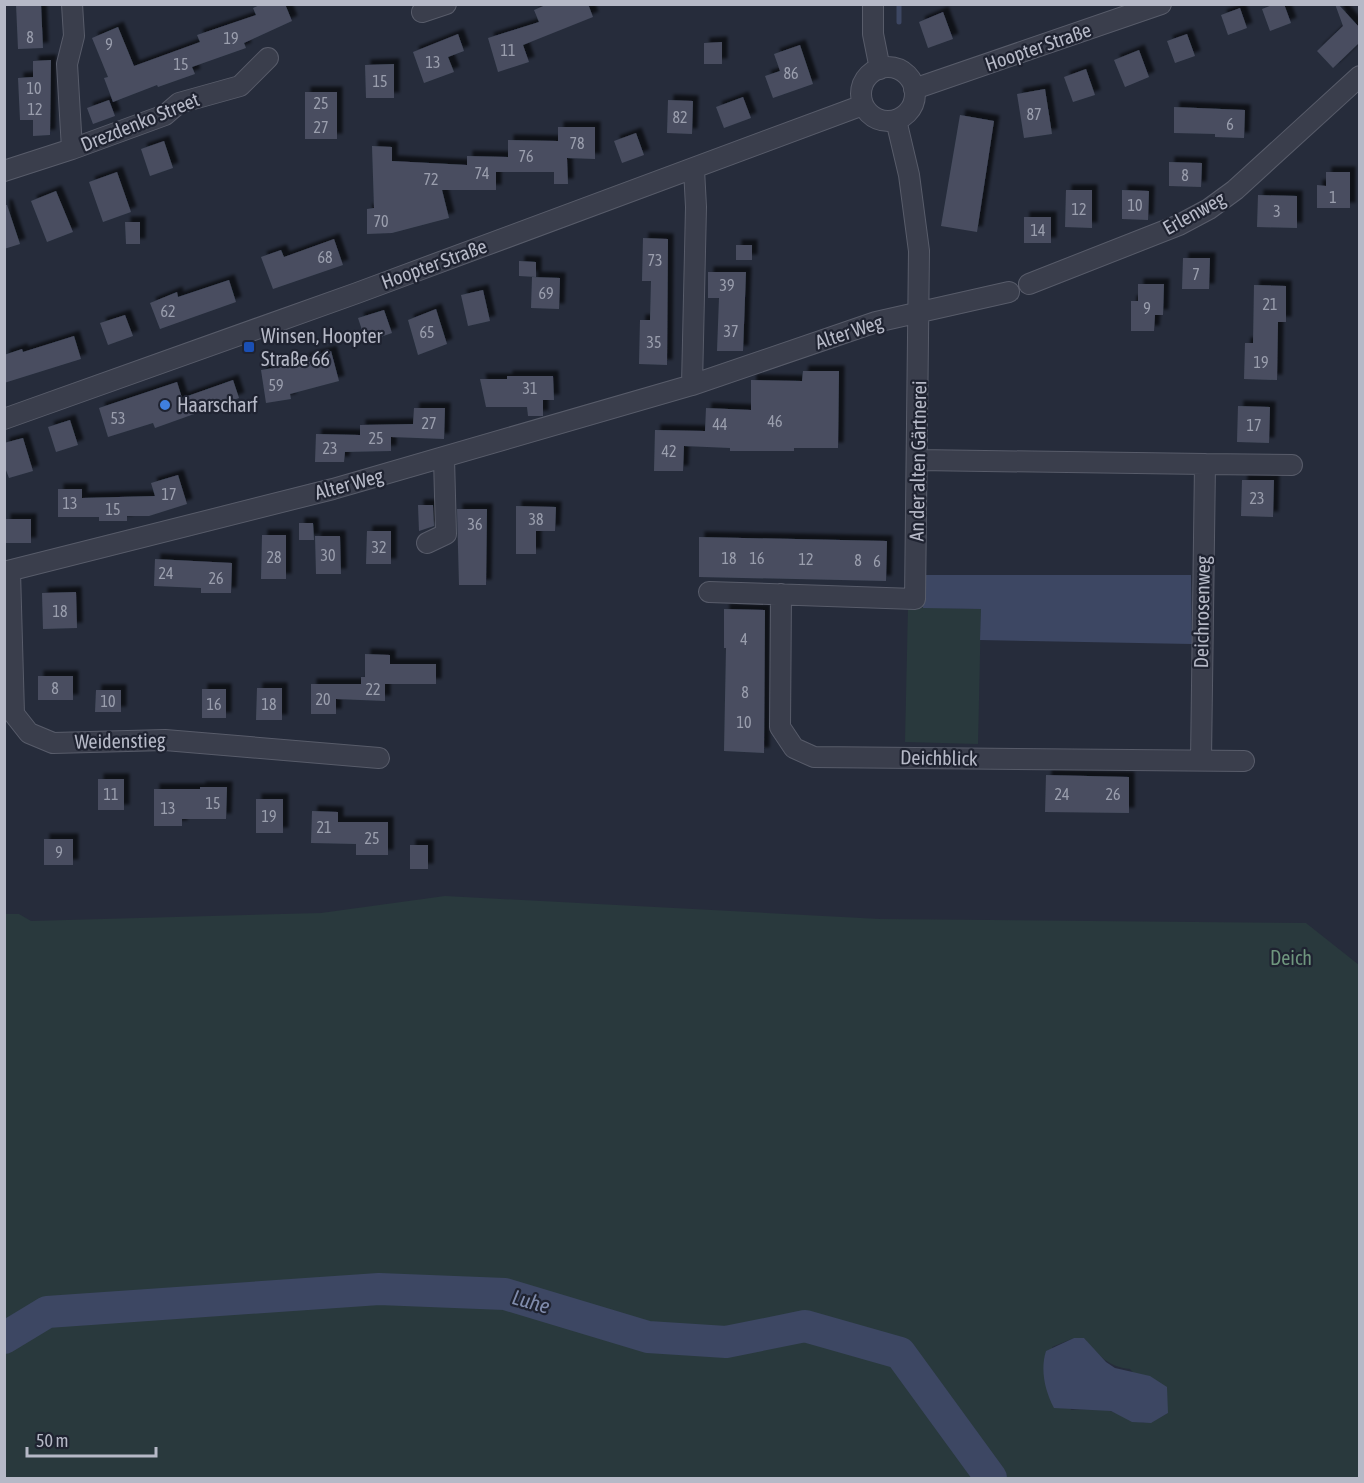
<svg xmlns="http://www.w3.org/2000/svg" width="1364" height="1483" font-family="'Asap Condensed',sans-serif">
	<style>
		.green { fill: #29393d; fill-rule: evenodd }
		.water { fill: #3d4763 }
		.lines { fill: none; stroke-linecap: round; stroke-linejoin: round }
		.stream { stroke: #3d4763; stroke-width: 5 }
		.river { stroke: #3d4763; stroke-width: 32 }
		.building { fill: #484e60; filter: url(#shadow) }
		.minor-casing { stroke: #585c6a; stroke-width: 22 }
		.minor { stroke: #3a3e4c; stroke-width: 20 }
		.transit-dot { fill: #1a4fb4; stroke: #1f2331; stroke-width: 2 }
		.shop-dot { fill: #3f7fe0; stroke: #1f2331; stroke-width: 2 }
		.labels { text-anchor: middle; stroke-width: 4.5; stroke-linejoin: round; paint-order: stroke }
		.number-label { font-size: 16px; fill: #9a9ead }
		.street-label { font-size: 20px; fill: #b6b9c7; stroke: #1f2331 }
		.poi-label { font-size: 20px; fill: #b6b9c7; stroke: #1f2331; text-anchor: start }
		.park-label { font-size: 20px; fill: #6f967e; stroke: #1f2331 }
		.water-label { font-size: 21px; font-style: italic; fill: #808cac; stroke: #1f2331 }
	</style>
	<defs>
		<filter id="shadow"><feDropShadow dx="5.5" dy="-5.5" stdDeviation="1.5" flood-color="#0009"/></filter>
	</defs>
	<rect width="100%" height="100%" fill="#262c3b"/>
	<path class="green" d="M908 607 981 609 978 744 905 742Z
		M445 896 880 919 1306 923 1359 965V1478H5V914H19L31 921 321 913ZM1074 1338H1084C1098 1355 1108 1367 1130 1369L1168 1413C1137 1431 1139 1419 1110 1411 1097 1408 1084 1409 1071 1410L1052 1347Z"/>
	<path class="water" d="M924 575H1191L1192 644 980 640 981 609 923 608Z
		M1074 1338H1084L1106 1362 1115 1368 1150 1376 1167 1387 1168 1413 1151 1423 1132 1422 1111 1411 1054 1408C1045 1391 1040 1370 1046 1351Z"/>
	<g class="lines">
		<path class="stream" d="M899 22V4"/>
		<path class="river" d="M4 1338 47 1312 379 1289 505 1294 648 1337 726 1342 805 1326 900 1353 991 1478"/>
	</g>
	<path class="building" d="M16 4H41L43 48 18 49Z
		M262 4H285L292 21 244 43 246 48 192 67 195 74 158 87 157 85 113 102 104 78 108 77 92 38 118 27 134 66 200 42 197 35 256 15 253 8Z
		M548 4H588L593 17 523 45 529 62 498 72 488 38 539 22 534 10Z
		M1275 4H1284L1291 23 1270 31 1262 9Z
		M1335 4H1338L1359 27V43L1333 68 1317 51 1343 26Z
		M1240 8 1247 28 1228 35 1221 15Z
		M943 12 953 39 928 48 919 22Z
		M458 34 464 51 448 57 454 72 424 83 413 52Z
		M1187 34 1195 56 1175 63 1167 41Z
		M722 42V64H704V43Z
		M800 45 813 84 773 98 765 76 780 71 774 54Z
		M1139 50 1149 77 1125 87 1114 60Z
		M51 60 50 135 33 136V120H20L18 78 33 77V61Z
		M394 64V98H366L365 65Z
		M1086 69 1095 95 1073 102 1064 77Z
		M1045 89 1052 134 1024 138 1017 94Z
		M305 92H337V139H305Z
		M743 97 751 118 724 128 716 107Z
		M109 100 115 116 93 124 87 108Z
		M668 100 693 101 692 134 667 133Z
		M1174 107 1245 110 1244 138 1215 137V134L1174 133Z
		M960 115 994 121 977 232 941 226Z
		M558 127H595V159L567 158 568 184H554V172H496V190H442L449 218 392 233 367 234V209L374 208 372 146 392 147V161L467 165V156L508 157V140L558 141Z
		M636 133 644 155 622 163 614 141Z
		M164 141 173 168 150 176 141 149Z
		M1169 162 1202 163 1201 187 1169 186Z
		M117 172 131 212 103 222 89 182Z
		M1326 172H1350V208H1317V185L1326 186Z
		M1066 190H1092V228L1065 227Z
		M1122 190 1149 191 1148 220 1122 219Z
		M56 191 73 232 47 242 31 201Z
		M1258 195 1297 196V228L1257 227Z
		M4 205H7L20 244 4 249Z
		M1024 217H1051V243H1024Z
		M125 222H140V244H126Z
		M643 238 668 239 667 365 639 364 640 320H650L651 281H642Z
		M334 239 343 265 273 289 261 257 281 250 284 257Z
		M736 245H752V260H736Z
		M1183 258H1210L1209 289H1182Z
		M519 261 536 262V277L519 276Z
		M708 272H746L743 351H717L719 298H708Z
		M532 277 560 278 559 309 531 308Z
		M229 280 236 302 160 329 150 303 177 292 178 297Z
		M1138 284H1164L1163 315H1155L1154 331H1131V301H1138Z
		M1254 285 1286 286V322H1278L1277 380 1244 379 1245 343H1253Z
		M483 290 490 321 468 326 461 295Z
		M436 309 447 344 418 355 408 320Z
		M384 310 392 333 366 342 358 318Z
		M125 315 133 336 108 345 100 323Z
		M74 336 81 359 4 383V355L22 349 23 352Z
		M331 351 339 381 290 394 291 399 266 403 261 370 305 363 303 359Z
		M803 371H839L838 448H794V451H730V448L684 446 683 471H654L655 430 705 431 706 408 751 410V380L802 381Z
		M507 376H553L554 400H543V416H528L527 407H486L480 379H507Z
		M233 380 239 398 155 428 153 423 108 437 99 408 177 382 182 398Z
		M1238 406 1270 407 1269 443 1237 442Z
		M414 408H445L444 439 391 437V451L345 452 344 462H315L316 434 360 435V425L413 424Z
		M70 420 78 445 56 452 48 427Z
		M23 438 33 471 9 478 4 465V443Z
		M178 475 187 504 149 516H127V521H99V517H58V489H82V498L155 496 151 483Z
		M1242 480H1274L1273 517 1241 516Z
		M418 505H433L434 526 419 531Z
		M516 506 556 507 555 531H536V554H516Z
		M457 509H487L486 585H459Z
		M5 519H31V543H5Z
		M299 523H313L314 540H299Z
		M367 531H391V564H366Z
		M262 535H286V579H261Z
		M315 536H340L341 574H316Z
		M699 537 887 541 886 581 699 577Z
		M155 559 232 563 231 593H201V588L154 586Z
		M76 592 77 628 43 629 42 593Z
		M724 609 765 610 764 753 724 751 726 648H724Z
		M365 654 390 655V664H436V684H385V701L336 699V714H311V684H361V677H365Z
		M38 676H73V700H38Z
		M257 688H282V720H256Z
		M202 689H226V718H202Z
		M96 690H121V712H95Z
		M1046 775 1129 777V813L1045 812Z
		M98 779H124V810H98Z
		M200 787H227L226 819H182V826H154V789H200Z
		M256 799H283V833H256Z
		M312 811 338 812V822H388V855H356V844L311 843Z
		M44 839H73V865H44Z
		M410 845H428V869H410Z"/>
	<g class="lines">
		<g class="minor-casing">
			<path id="minor" d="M873 4V34L880 69
				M422 12 446 4
				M861 94a27 27 0 1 1 54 0a27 27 0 1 1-54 0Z
				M914 89 1161 4
				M72 149 165 115 179 103 240 86 268 58
				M4 171 72 149 67 64 74 36 72 4
				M1029 284 1179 225 1209 209 1235 190 1360 76
				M692 385 876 322 1009 292
				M4 419 357 293 863 105
				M919 460 1205 464 1201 760
				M1205 464 1292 465
				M427 543 446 534 444 458
				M10 571 14 714 29 733 53 743 165 740 379 758
				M4 572 333 489 692 385 696 207 694 169
				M709 592 915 599 919 251 909 175 896 120
				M781 594 780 727 794 748 814 757 1244 761"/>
		</g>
		<use href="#minor" class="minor"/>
	</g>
	<rect class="transit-dot" x="243" y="341" width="12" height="12" rx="3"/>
	<circle class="shop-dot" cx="165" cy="405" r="6"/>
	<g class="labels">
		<g class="number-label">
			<text x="30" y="43">8</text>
			<text x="231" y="44">19</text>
			<text x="109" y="50">9</text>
			<text x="508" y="56">11</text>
			<text x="433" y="68">13</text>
			<text x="181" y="70">15</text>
			<text x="791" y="79">86</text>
			<text x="380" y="87">15</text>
			<text x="34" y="94">10</text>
			<text x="321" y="109">25</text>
			<text x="35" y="115">12</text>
			<text x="1034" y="120">87</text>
			<text x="680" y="123">82</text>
			<text x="1230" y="130">6</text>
			<text x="321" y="133">27</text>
			<text x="577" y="149">78</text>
			<text x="526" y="162">76</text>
			<text x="482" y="179">74</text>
			<text x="1185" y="181">8</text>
			<text x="431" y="185">72</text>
			<text x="1333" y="203">1</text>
			<text x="1135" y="211">10</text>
			<text x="1079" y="215">12</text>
			<text x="1277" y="217">3</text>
			<text x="381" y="227">70</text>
			<text x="1038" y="236">14</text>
			<text x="325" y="263">68</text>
			<text x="655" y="266">73</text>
			<text x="1196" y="280">7</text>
			<text x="727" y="291">39</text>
			<text x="546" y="299">69</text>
			<text x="1270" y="310">21</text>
			<text x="1147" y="314">9</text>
			<text x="168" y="317">62</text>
			<text x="731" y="337">37</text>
			<text x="427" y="338">65</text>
			<text x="654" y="348">35</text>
			<text x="1261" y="368">19</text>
			<text x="276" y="391">59</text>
			<text x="530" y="394">31</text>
			<text x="118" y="424">53</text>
			<text x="775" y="427">46</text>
			<text x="429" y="429">27</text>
			<text x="720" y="430">44</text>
			<text x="1254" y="431">17</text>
			<text x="376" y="444">25</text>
			<text x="330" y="454">23</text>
			<text x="669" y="457">42</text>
			<text x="169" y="500">17</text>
			<text x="1257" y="504">23</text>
			<text x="70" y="509">13</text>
			<text x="113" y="515">15</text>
			<text x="536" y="525">38</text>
			<text x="475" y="530">36</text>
			<text x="379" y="553">32</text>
			<text x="328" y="561">30</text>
			<text x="274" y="563">28</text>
			<text x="729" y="564">18</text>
			<text x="757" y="564">16</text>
			<text x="806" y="565">12</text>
			<text x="858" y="566">8</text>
			<text x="877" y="567">6</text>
			<text x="166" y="579">24</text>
			<text x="216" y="584">26</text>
			<text x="60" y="617">18</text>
			<text x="744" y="645">4</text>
			<text x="55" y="694">8</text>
			<text x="373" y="695">22</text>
			<text x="745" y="698">8</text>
			<text x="323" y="705">20</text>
			<text x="108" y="707">10</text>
			<text x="214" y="710">16</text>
			<text x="269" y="710">18</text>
			<text x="744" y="728">10</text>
			<text x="111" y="800">11</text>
			<text x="1062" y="800">24</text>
			<text x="1113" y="800">26</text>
			<text x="213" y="809">15</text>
			<text x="168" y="814">13</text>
			<text x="269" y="822">19</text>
			<text x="324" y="833">21</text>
			<text x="372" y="844">25</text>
			<text x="59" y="858">9</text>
		</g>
		<g class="street-label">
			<text transform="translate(1038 47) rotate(-19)" y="7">Hoopter Straße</text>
			<text transform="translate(140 122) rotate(-22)" y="7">Drezdenko Street</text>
			<text transform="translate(1194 213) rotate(-29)" y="7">Erlenweg</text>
			<text transform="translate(434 264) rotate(-20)" y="7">Hoopter Straße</text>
			<text transform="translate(849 332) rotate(-18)" y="7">Alter Weg</text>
			<text transform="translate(918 461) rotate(-89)" y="7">An der alten Gärtnerei</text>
			<text transform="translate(349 484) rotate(-15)" y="7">Alter Weg</text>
			<text transform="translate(1202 612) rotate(-89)" y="7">Deichrosenweg</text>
			<text transform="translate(120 741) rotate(-1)" y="7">Weidenstieg</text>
			<text transform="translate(939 758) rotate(1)" y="7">Deichblick</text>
		</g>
		<g class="poi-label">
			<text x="261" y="343">Winsen, Hoopter<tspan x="261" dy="23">Straße 66</tspan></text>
			<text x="177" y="412">Haarscharf</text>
		</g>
		<g class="park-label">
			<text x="1291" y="965">Deich</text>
		</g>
		<g class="water-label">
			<text transform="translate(531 1302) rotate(16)" y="7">Luhe</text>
		</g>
	</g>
	<rect width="1364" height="1483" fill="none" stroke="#b6b9c7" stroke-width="12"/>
	<path d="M27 1447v9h129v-9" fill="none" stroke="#b6b9c7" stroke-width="3"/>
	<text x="36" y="1447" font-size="18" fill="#b6b9c7" stroke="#1f2331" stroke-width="4.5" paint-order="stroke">50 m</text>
</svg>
